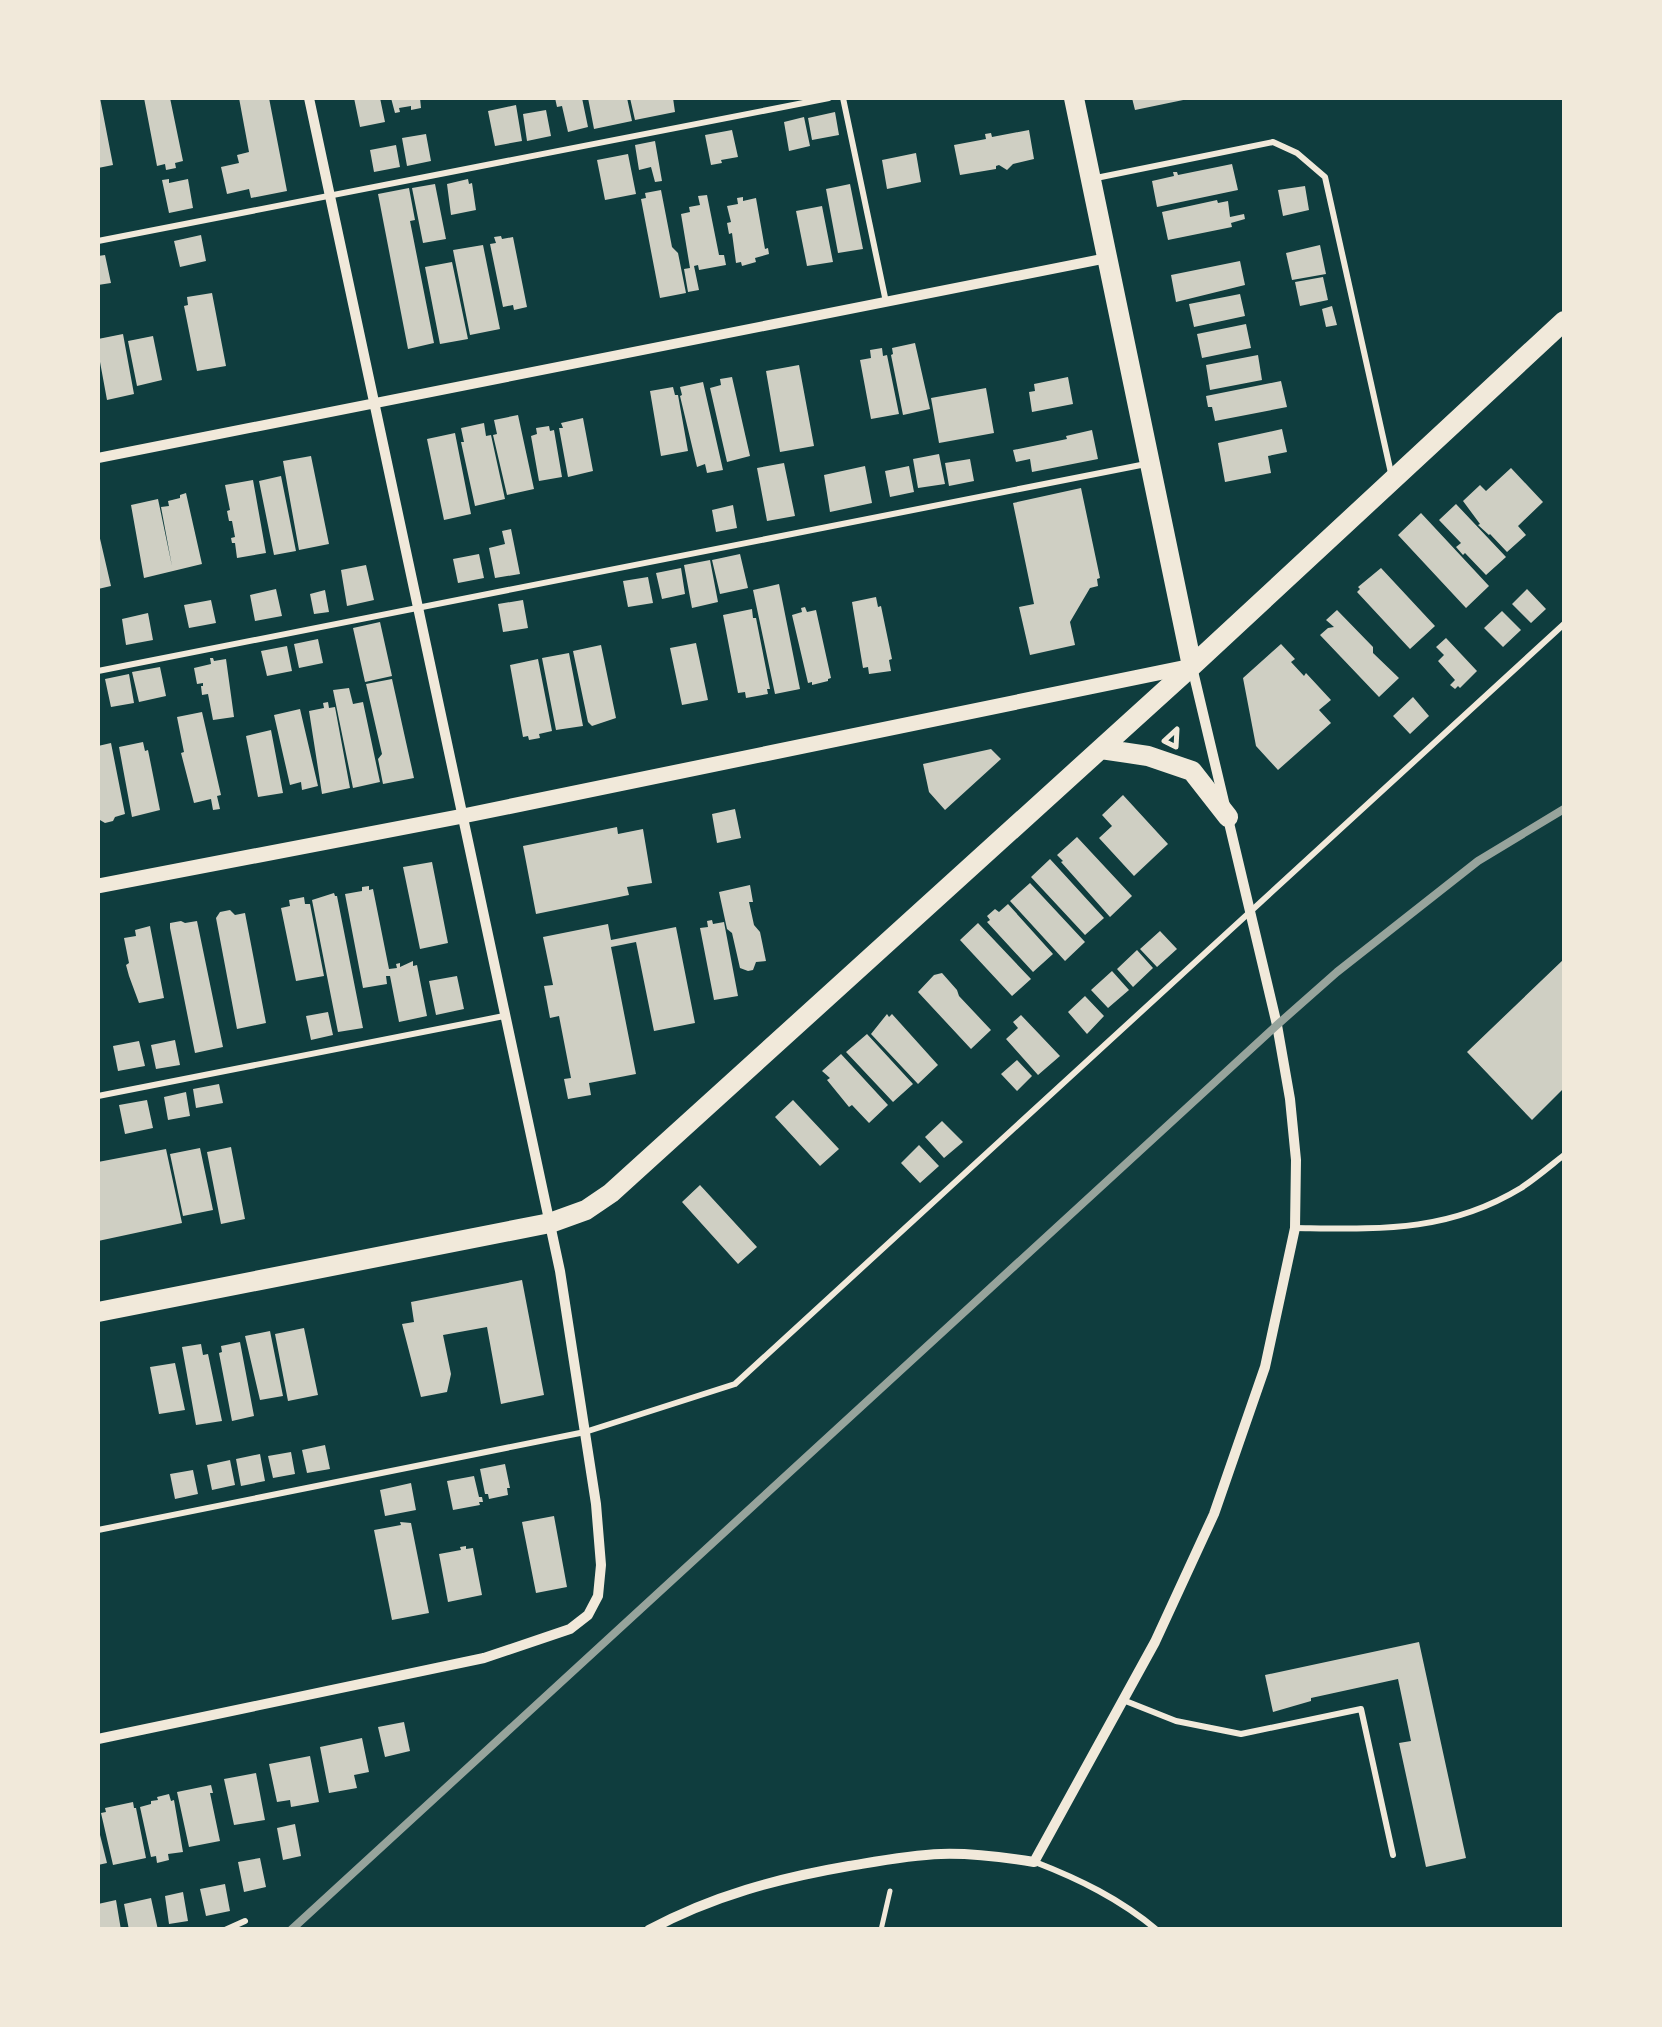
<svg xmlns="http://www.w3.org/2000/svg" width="1662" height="2027" font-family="'Roboto Condensed',sans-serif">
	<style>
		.building { fill: #cfcfc3 }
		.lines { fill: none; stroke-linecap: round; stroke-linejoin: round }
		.path { stroke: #f1e9da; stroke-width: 5 }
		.service { stroke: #f1e9da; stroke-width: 6 }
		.minor { stroke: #f1e9da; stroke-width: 10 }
		.tertiary { stroke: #f1e9da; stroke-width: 15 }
		.primary { stroke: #f1e9da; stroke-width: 20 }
		.rail { stroke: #97a49c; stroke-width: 8 }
	</style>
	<rect width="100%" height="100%" fill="#0f3d3e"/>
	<path class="building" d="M98 98H100L113 165 98 168Z
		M144 98H170L183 161 175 163 176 168 166 170 165 164 157 166Z
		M239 98H269L287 191 251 198 249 189 227 194 221 167 239 163 237 155 249 152Z
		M354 98H380L385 122 360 127Z
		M391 98H420L421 108 411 110V106L399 108 400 112 395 113Z
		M555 98H582L588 127 568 132 562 106 557 107Z
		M588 98H627L632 121 594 129Z
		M630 98H673L675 112 635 120Z
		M1132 98H1187L1188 99 1135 110Z
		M516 105 522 141 495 146 488 111Z
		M546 110 551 136 527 141 523 114Z
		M835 112 839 135 812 140 808 118Z
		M804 117 810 146 789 151 784 122Z
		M732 130 738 157 721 160 722 163 711 165 705 135Z
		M1029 130 1034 159 1013 164 1007 170 999 165 996 166V169L960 175 954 145 986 139 985 134 991 133 992 137Z
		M426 134 431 161 407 166 402 138Z
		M655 141 662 181 655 182 651 167 639 170 635 145Z
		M396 145 400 167 374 172 370 150Z
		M916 153 921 182 887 189 882 160Z
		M628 154 636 194 605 200 597 160Z
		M1232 164 1238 190 1157 207 1152 181 1174 176 1173 172H1177L1178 175Z
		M169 179V183L188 179 193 208 169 213 162 180Z
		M468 179 469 184 472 183 476 210 451 215 447 184Z
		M435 184 446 239 423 243 412 188Z
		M850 184 863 249 838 253 826 189Z
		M1305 186 1309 210 1283 216 1278 190Z
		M409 188 415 220 410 221 434 343 408 349 378 194Z
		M661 190 672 247 678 253 686 293 660 298 641 199 646 198 645 193Z
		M707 195 719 255H724L726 265 699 270 698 265 694 266 699 290 688 292 684 269 690 268 681 214 690 212 689 207 700 205 698 196Z
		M743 197V201L756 198 765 249 768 248 769 254 755 258 756 262 742 266 741 262 736 263 732 233 729 234 727 223 731 222 727 206 738 204 737 198Z
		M1217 200 1218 203 1228 201 1230 217 1244 214 1245 219 1231 223 1232 227 1168 240 1162 212Z
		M822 206 833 262 807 266 796 211Z
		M201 235 206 261 180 267 174 241Z
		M501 236 502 239 513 237 527 307 514 310 513 305 503 307 490 244 496 243 494 237Z
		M483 245 500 329 470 335 453 250Z
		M1320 245 1326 274 1292 280 1286 253Z
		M105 255 111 283 98 285V256Z
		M1240 261 1245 285 1176 302 1171 275Z
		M452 262 468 339 440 344 425 267Z
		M1323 277 1328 300 1300 306 1295 282Z
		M212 293 226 366 197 371 184 306 188 305 187 297Z
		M1240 294 1245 316 1194 327 1189 304Z
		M1332 306 1337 325 1326 327 1322 309Z
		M1246 324 1251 348 1202 358 1197 334Z
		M123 334 134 394 107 400 98 351V339Z
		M153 336 162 380 137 386 128 341Z
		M915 343 930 409 903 415 891 355 893 354 892 348Z
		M882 348 883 356 887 355 899 414 871 419 860 360 871 358 870 350Z
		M1258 355 1262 380 1210 390 1206 365Z
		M799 365 814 446 780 452 766 371Z
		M732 377 750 456 727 462 710 388 721 385 720 379Z
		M1068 377 1073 404 1032 412 1029 392 1035 391 1034 384Z
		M1281 381 1287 407 1215 421 1212 407H1208L1206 396Z
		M703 382 723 470 707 473 705 464 697 467 680 396 682 395 680 387Z
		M673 387 675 395H678L688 451 661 456 650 391Z
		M986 388 994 433 939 443 931 398Z
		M518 415 534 489 507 495 493 435 497 434 494 420Z
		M583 418 593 471 568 477 559 428H563L561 423Z
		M484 423 486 436 491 435 505 499 475 506 461 442H464L461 428Z
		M549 426 550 431 554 430 562 477 539 481 531 436 537 434 536 428Z
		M1282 429 1287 452 1268 456 1271 473 1225 482 1218 443Z
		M1092 430 1098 459 1032 472 1030 459 1016 462 1013 450 1067 439 1066 436Z
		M455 433 471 514 444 520 427 439Z
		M939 454 945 484 918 488 913 459Z
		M311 456 329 544 299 550 283 461Z
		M970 459 974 481 949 486 945 463Z
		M784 463 795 516 767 521 757 468Z
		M865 466 872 503 830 512 824 475Z
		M909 466 914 492 890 497 885 471Z
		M1511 468 1543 502 1518 526 1526 535 1507 552 1490 534 1489 535 1478 525 1480 524 1463 501 1480 485 1486 491Z
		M281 476 296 551 274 555 259 481Z
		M253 480 266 553 237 558 235 543H232L231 538 235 537 232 521H229L227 511 230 510 225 485Z
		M1081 488 1100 578 1097 579 1098 586 1090 588 1070 622 1075 645 1030 655 1019 607 1034 604 1013 503Z
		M186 493 202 564 144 578 131 505 158 499 172 566 161 507 169 506 168 501 180 498V495Z
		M1456 504 1506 557 1486 575 1465 553 1463 555 1456 547 1461 543 1439 520Z
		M733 505 737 528 716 532 712 510Z
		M1421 513 1489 586 1466 608 1398 535Z
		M511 529 520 574 495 578 489 548 505 544 502 531Z
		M98 530 111 586 98 589Z
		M479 554 484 578 458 583 453 559Z
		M740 554 748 588 720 594 712 560Z
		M710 560 718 602 692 608 684 565Z
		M366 565 374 600 347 606 341 570Z
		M681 568 685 594 662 599 656 573Z
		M1381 568 1435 626 1410 649 1357 592 1360 589 1358 587Z
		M648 577 653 603 628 607 623 581Z
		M779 584 800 689 775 694 753 590Z
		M276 589 282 616 255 621 250 595Z
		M1527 589 1546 609 1531 623 1512 604Z
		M325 590 329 612 314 614 310 594Z
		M876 597 878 607 881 606 892 659 889 660 891 671 869 674 868 667 863 668 852 602Z
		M211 600 216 623 189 628 184 605Z
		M523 600 528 628 503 632 498 604Z
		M805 607 807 612 816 610 831 678 828 679V681L812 685V682L808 683 792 615 802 612 801 608Z
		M752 609 753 618H756L770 689H767L768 694 746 698 745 692 738 693 723 615Z
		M1337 610 1373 647V653L1399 678 1379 697 1320 635 1328 628 1334 627 1326 620Z
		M1502 611 1521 630 1503 647 1484 628Z
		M148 613 153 640 126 645 122 619Z
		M380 622 392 676 365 682 353 628Z
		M1446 638 1477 671 1460 688 1458 686 1455 689 1450 685 1455 680 1438 661 1444 655 1436 647Z
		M318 639 323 663 299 668 294 644Z
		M696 643 708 700 682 705 670 648Z
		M1281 644 1295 659 1291 662 1304 676 1306 673 1331 700 1319 710 1331 723 1278 770 1256 746 1243 678Z
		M601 645 616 718 592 726 588 722 573 651Z
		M287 646 292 671 267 676 261 651Z
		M569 653 583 726 556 730 542 658Z
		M210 658H213L214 661 226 659 234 717 213 720 208 694 202 695 201 686H203V683L197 684 194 668 211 664Z
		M538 659 552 731 539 734 540 738 529 740 528 736 523 737 510 665Z
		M160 667 166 696 139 702 132 672Z
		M129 674 134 703 111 707 105 679Z
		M392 679 414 778 383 784 378 759 382 754 366 684Z
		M349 688 353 704 363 702 380 782 353 788 333 690Z
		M1413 697 1429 716 1410 734 1393 716Z
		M328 702 329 708 335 707 350 788 322 794 309 711 324 708 323 703Z
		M300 709 318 786 302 790 301 782 290 785 274 715Z
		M202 712 221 795 217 796 220 809 213 810 211 799 194 803 181 753 184 752 177 717Z
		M271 730 283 793 258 797 246 736Z
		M143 742 145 751 148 750 160 810 132 817 119 747Z
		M111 743 125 814 115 817 113 821 105 823 100 820 98 809V746Z
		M991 749 1001 759 945 810 929 792 923 764Z
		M1123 795 1168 844 1134 876 1099 838 1112 826 1102 815Z
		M735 809 741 838 717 843 712 814Z
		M617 827 618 834 643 829 652 883 627 887 629 895 536 914 523 846Z
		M1077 837 1132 896 1110 917 1061 862 1063 861 1057 855Z
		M1050 859 1104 918 1085 935 1031 877Z
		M432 862 448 943 420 949 403 867Z
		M1030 883 1085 942 1065 961 1010 901Z
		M750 885 753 902H749L754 925 760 932 766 961 756 962 753 970 748 971 740 968 732 933 727 929 719 892Z
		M369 886V890L373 889 389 969 397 968 396 964 400 963V967L413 961V966L417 965 427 1016 399 1022 390 976H386L387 984 363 988 345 894 362 891V887Z
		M334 893 335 896H337L363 1028 338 1032 312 900Z
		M304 897 305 904H310L324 976 296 981 281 908 290 906 289 900Z
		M1008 904 1053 954 1033 972 987 922 990 920 987 916 995 909 999 912Z
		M230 910 235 915 245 913 266 1023 237 1029 216 918 220 912Z
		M712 920 713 924 724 922 738 996 714 1000 700 928 708 927 707 921Z
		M181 921 185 923 197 921 223 1047 195 1053 170 928V923Z
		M978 923 1031 979 1012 996 960 940Z
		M608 924 611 940 676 927 695 1023 654 1031 636 942 611 947 636 1074 589 1083 591 1095 568 1099 564 1079 571 1078 559 1016 550 1018 544 986 553 985 543 937Z
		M150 926 164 998 139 1003 129 976 126 965 129 963 124 938 136 936 135 930Z
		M1160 931 1177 949 1157 967 1140 949Z
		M1137 950 1153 968 1133 987 1117 969Z
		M1564 959V1088L1532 1120 1467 1052Z
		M1112 971 1129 990 1108 1008 1091 990Z
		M942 973 957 990 959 996 991 1030 971 1049 918 992 934 975Z
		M457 976 464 1009 436 1015 429 981Z
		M1085 996 1104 1016 1087 1034 1068 1012Z
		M328 1012 333 1035 311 1040 306 1016Z
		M887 1014 889 1017 892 1014 938 1065 918 1084 871 1034Z
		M1021 1015 1060 1056 1038 1075 1006 1039 1018 1028 1013 1022Z
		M867 1034 913 1084 893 1102 846 1052Z
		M175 1040 180 1065 156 1069 151 1045Z
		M139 1041 145 1066 118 1071 113 1046Z
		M841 1054 888 1105 869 1123 852 1105 849 1107 827 1080 830 1078 822 1071Z
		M1017 1060 1032 1076 1017 1091 1001 1074Z
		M219 1084 223 1103 196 1108 193 1089Z
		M186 1092 190 1116 168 1120 164 1097Z
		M147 1100 153 1128 125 1134 119 1105Z
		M793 1100 839 1149 820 1166 775 1117Z
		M942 1121 963 1142 944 1158 925 1137Z
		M919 1145 939 1166 920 1183 901 1163Z
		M231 1147 245 1219 221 1224 207 1152Z
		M200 1148 213 1210 183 1216 170 1154Z
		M166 1149 182 1223 98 1241V1162Z
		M700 1185 757 1247 738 1264 682 1202Z
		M522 1280 544 1395 501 1404 487 1327 443 1335 451 1374 447 1392 421 1397 402 1324 414 1322 411 1302Z
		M304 1328 318 1395 288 1401 275 1334Z
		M270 1331 283 1396 260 1400 245 1336Z
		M240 1342 254 1416 232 1421 219 1353 222 1352 221 1346Z
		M201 1344 203 1355 208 1354 222 1421 196 1425 182 1347Z
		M175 1363 185 1410 159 1414 150 1367Z
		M325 1445 330 1469 307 1473 302 1450Z
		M291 1452 295 1474 273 1478 268 1456Z
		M260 1454 265 1481 241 1486 236 1459Z
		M230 1460 235 1485 212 1490 207 1465Z
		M505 1464 510 1488H507L508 1495 489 1499 488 1494H485L480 1469Z
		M193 1470 198 1494 175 1499 170 1474Z
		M474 1476 479 1497H482L483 1502H479L480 1505 453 1510 447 1481Z
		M411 1483 416 1510 385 1516 380 1490Z
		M554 1516 567 1587 536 1593 522 1522Z
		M400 1522 411 1523 429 1613 392 1620 374 1530 401 1525Z
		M466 1546V1549L473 1548 482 1595 448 1602 439 1554 461 1550 460 1547Z
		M1419 1642 1466 1858 1426 1867 1399 1743 1411 1741 1398 1679 1311 1698V1701L1273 1712 1265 1675Z
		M404 1722 410 1751 385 1757 378 1727Z
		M362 1738 369 1772 354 1775 357 1788 329 1793 320 1747Z
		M310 1756 319 1802 291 1807 290 1800 277 1802 269 1764Z
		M256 1773 265 1820 234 1825 224 1779Z
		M211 1785 213 1793H210L220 1841 189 1847 177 1792Z
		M169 1794 171 1801 174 1800 183 1852 168 1854 169 1860 157 1863 156 1856 151 1857 140 1807 151 1804V1801L158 1800 157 1797Z
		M133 1802 134 1808H136L146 1858 113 1865 101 1813 106 1812 105 1808Z
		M295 1824 301 1856 283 1860 277 1828Z
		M98 1827 107 1863 98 1865Z
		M260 1858 266 1887 244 1892 238 1862Z
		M225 1884 230 1911 206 1916 200 1889Z
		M183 1892 188 1921 169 1924 165 1896Z
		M151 1898 158 1930H129L124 1904Z
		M116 1900 121 1930H98V1904Z"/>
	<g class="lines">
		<path class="path" d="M1177 729 1176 747 1164 741Z
			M881 1930 890 1891"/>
		<path class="service" d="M843 98 886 302
			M1096 178 1273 142 1297 153 1325 177 1391 473
			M98 241 829 98
			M98 671 1146 464
			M98 1096 504 1016
			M1295 1228C1378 1229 1447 1233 1521 1188 1536 1178 1550 1166 1564 1155
			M98 1530 585 1432 735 1384 1564 624
			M1123 1700 1176 1721 1241 1734 1361 1709 1393 1855
			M1035 1862C1079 1879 1120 1899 1157 1930
			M225 1930 245 1921"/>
		<path class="minor" d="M98 458 1107 258
			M98 1739 484 1658 570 1629 588 1615 598 1596 601 1565 596 1504 560 1271 309 98
			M649 1930C712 1896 779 1878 849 1866 879 1861 910 1855 941 1854 972 1853 1003 1857 1034 1862L1155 1642 1214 1514 1265 1367 1295 1228 1296 1160 1290 1099 1277 1025 1192 667"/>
		<path class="tertiary" d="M98 886 463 816 1192 666"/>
		<path class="primary" d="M1074 98 1192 666
			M1101 749 1148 756 1192 771 1228 817
			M98 1312 550 1223 586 1210 611 1193 1192 666 1564 321"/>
		<path class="rail" d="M291 1930 1277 1025 1337 972 1478 861 1564 809"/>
	</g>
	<rect width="1662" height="2027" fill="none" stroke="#f1e9da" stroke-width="200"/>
</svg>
